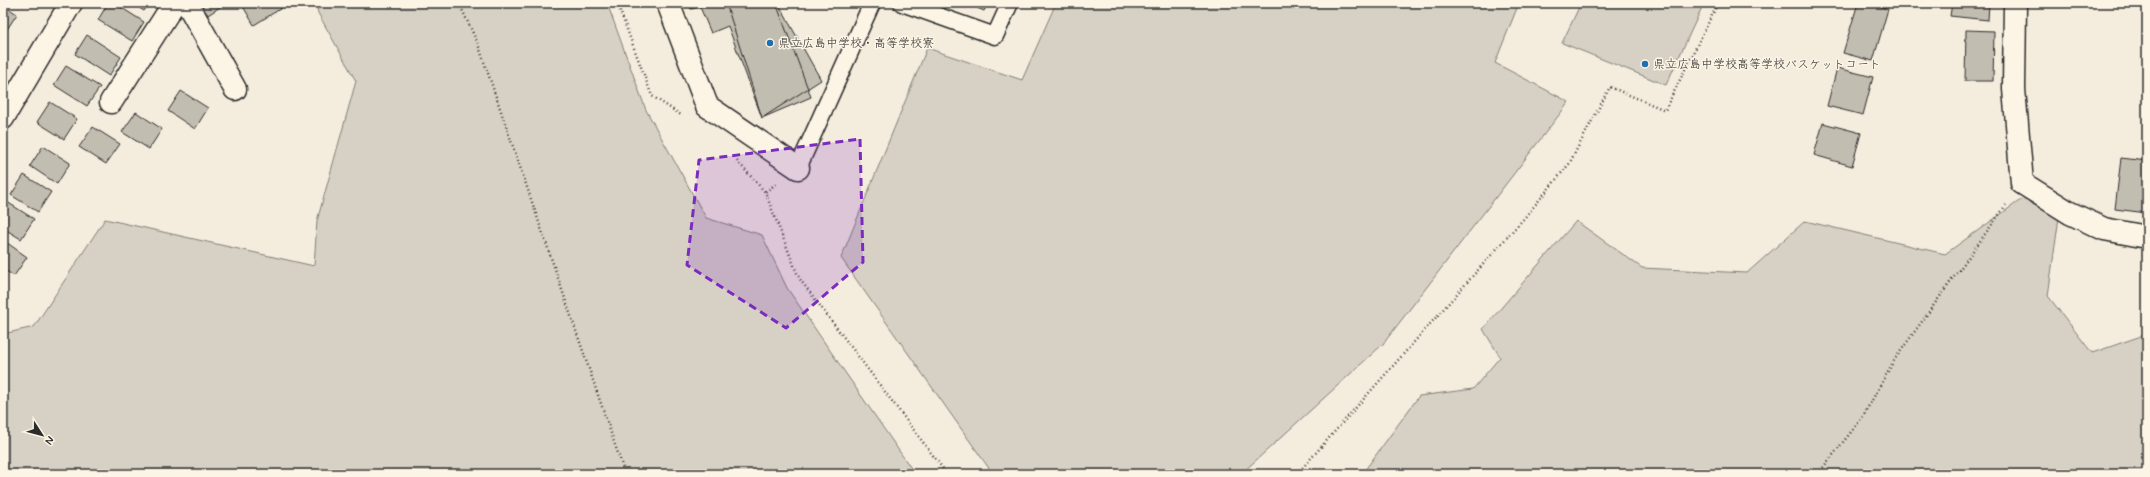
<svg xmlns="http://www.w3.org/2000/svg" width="2150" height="477" font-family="Mynerve,'Klee One',sans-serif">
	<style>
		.green { fill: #d6d1c4; stroke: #807e78 }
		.building { fill: #c2bdb1; stroke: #2b2b2b }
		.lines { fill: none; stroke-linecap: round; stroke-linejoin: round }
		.service-casing { stroke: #2b2b2b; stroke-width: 19 }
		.minor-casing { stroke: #2b2b2b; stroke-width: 25 }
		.path { stroke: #2b2b2b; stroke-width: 2.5; stroke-dasharray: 1 3; stroke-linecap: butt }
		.service { stroke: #fcf5e5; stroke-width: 16 }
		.minor { stroke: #fcf5e5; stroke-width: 22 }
		.marked { fill: #7b2cbf; fill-opacity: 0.2; stroke: #7b2cbf; stroke-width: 3; stroke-dasharray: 8 5; stroke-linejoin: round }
		.poi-dot { fill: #1f6fb2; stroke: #fcf5e5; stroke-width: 1.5 }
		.labels { text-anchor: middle; stroke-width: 3; stroke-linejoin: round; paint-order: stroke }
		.poi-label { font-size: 12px; fill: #2b2b2b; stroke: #fcf5e5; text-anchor: start }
	</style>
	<rect width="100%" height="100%" fill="#f4edde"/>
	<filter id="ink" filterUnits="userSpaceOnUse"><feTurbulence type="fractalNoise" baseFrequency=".025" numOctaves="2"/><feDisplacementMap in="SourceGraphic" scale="8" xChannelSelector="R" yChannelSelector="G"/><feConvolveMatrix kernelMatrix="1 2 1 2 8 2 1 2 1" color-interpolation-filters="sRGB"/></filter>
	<g filter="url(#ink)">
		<path class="green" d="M316 3H607L646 110 706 218 762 235 787 288 915 474H3V334L34 327 105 219 314 266 317 221 356 81 318 13Z
			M1056 3H1519L1495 63 1569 102 1383 344 1241 474H993L841 258 927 48 1022 80Z
			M1581 3H1704L1666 85 1562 43Z
			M2022 199 2059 217 2048 296 2092 353 2147 334V474H1362L1419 396 1473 389 1500 357 1483 329 1576 221 1642 268 1747 273 1805 221 1945 254Z"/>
		<path class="building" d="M108 3H114L144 22 132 41 98 20Z
			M132 3H149L144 11Z
			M199 3H226L208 15Z
			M241 3H288V4L254 25Z
			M689 3H776L811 97 762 118 728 26 711 33 700 7 691 9Z
			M726 3H778L821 80 762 118Z
			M966 3H988L984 11Z
			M1858 3H1868L1888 9 1873 61 1843 53Z
			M1952 3H1989L1988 20 1950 16Z
			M3 5 17 14 4 34H3Z
			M1966 30 1994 31 1993 81H1965Z
			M87 35 121 57 109 76 75 54Z
			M66 66 100 87 87 106 54 85Z
			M1837 68 1873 77 1863 115 1827 106Z
			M181 91 208 108 195 129 168 111Z
			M50 102 77 119 64 139 37 122Z
			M136 112 162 129 149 149 122 132Z
			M1823 123 1861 133 1852 166 1814 155Z
			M93 127 120 144 106 164 79 147Z
			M43 146 70 163 57 184 30 166Z
			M2121 158 2147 161V213L2115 209Z
			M24 175 51 192 38 212 11 195Z
			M7 202 34 219 21 239 3 228V207Z
			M3 240 27 257 14 276 3 269Z"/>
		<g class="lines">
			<g class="service-casing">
				<path id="service" d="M902 3 995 36 1010 3
					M798 168 872 3"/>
			</g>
			<g class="minor-casing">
				<path id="minor" d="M187 3 235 89
					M668 3 707 106 798 168
					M2015 3 2014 89 2022 183 2070 213 2104 229 2147 237
					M111 102 171 8 176 3
					M3 118 71 3"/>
			</g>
			<path class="path" d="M459 3 478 44 625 474
				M617 3 652 96 681 115
				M737 161 765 192
				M776 184 765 192 799 278 947 474
				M1297 474 1526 216 1569 164 1610 87 1665 110 1718 3
				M1818 474 1862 418 1895 359 2006 205"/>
			<use href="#service" class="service"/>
			<use href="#minor" class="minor"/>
		</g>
	</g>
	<path class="marked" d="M860 139 863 262 786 328 687 265 699 160Z"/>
	<g class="poi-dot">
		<circle cx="770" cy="43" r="4"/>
		<circle cx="1645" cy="64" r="4"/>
	</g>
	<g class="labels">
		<g class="poi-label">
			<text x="778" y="47">県立広島中学校・高等学校寮</text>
			<text x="1653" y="68">県立広島中学校高等学校バスケットコート</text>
		</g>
	</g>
	<rect width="2150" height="477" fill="none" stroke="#fcf5e5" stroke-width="16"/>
	<rect x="8" y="8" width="2134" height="461" fill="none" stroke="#2b2b2b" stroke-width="1.5" filter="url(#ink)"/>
	<g transform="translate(42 435) rotate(126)" stroke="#fcf5e5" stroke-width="3" paint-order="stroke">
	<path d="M0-3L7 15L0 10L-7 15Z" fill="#2b2b2b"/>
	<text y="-6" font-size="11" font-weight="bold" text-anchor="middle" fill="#2b2b2b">N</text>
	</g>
</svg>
